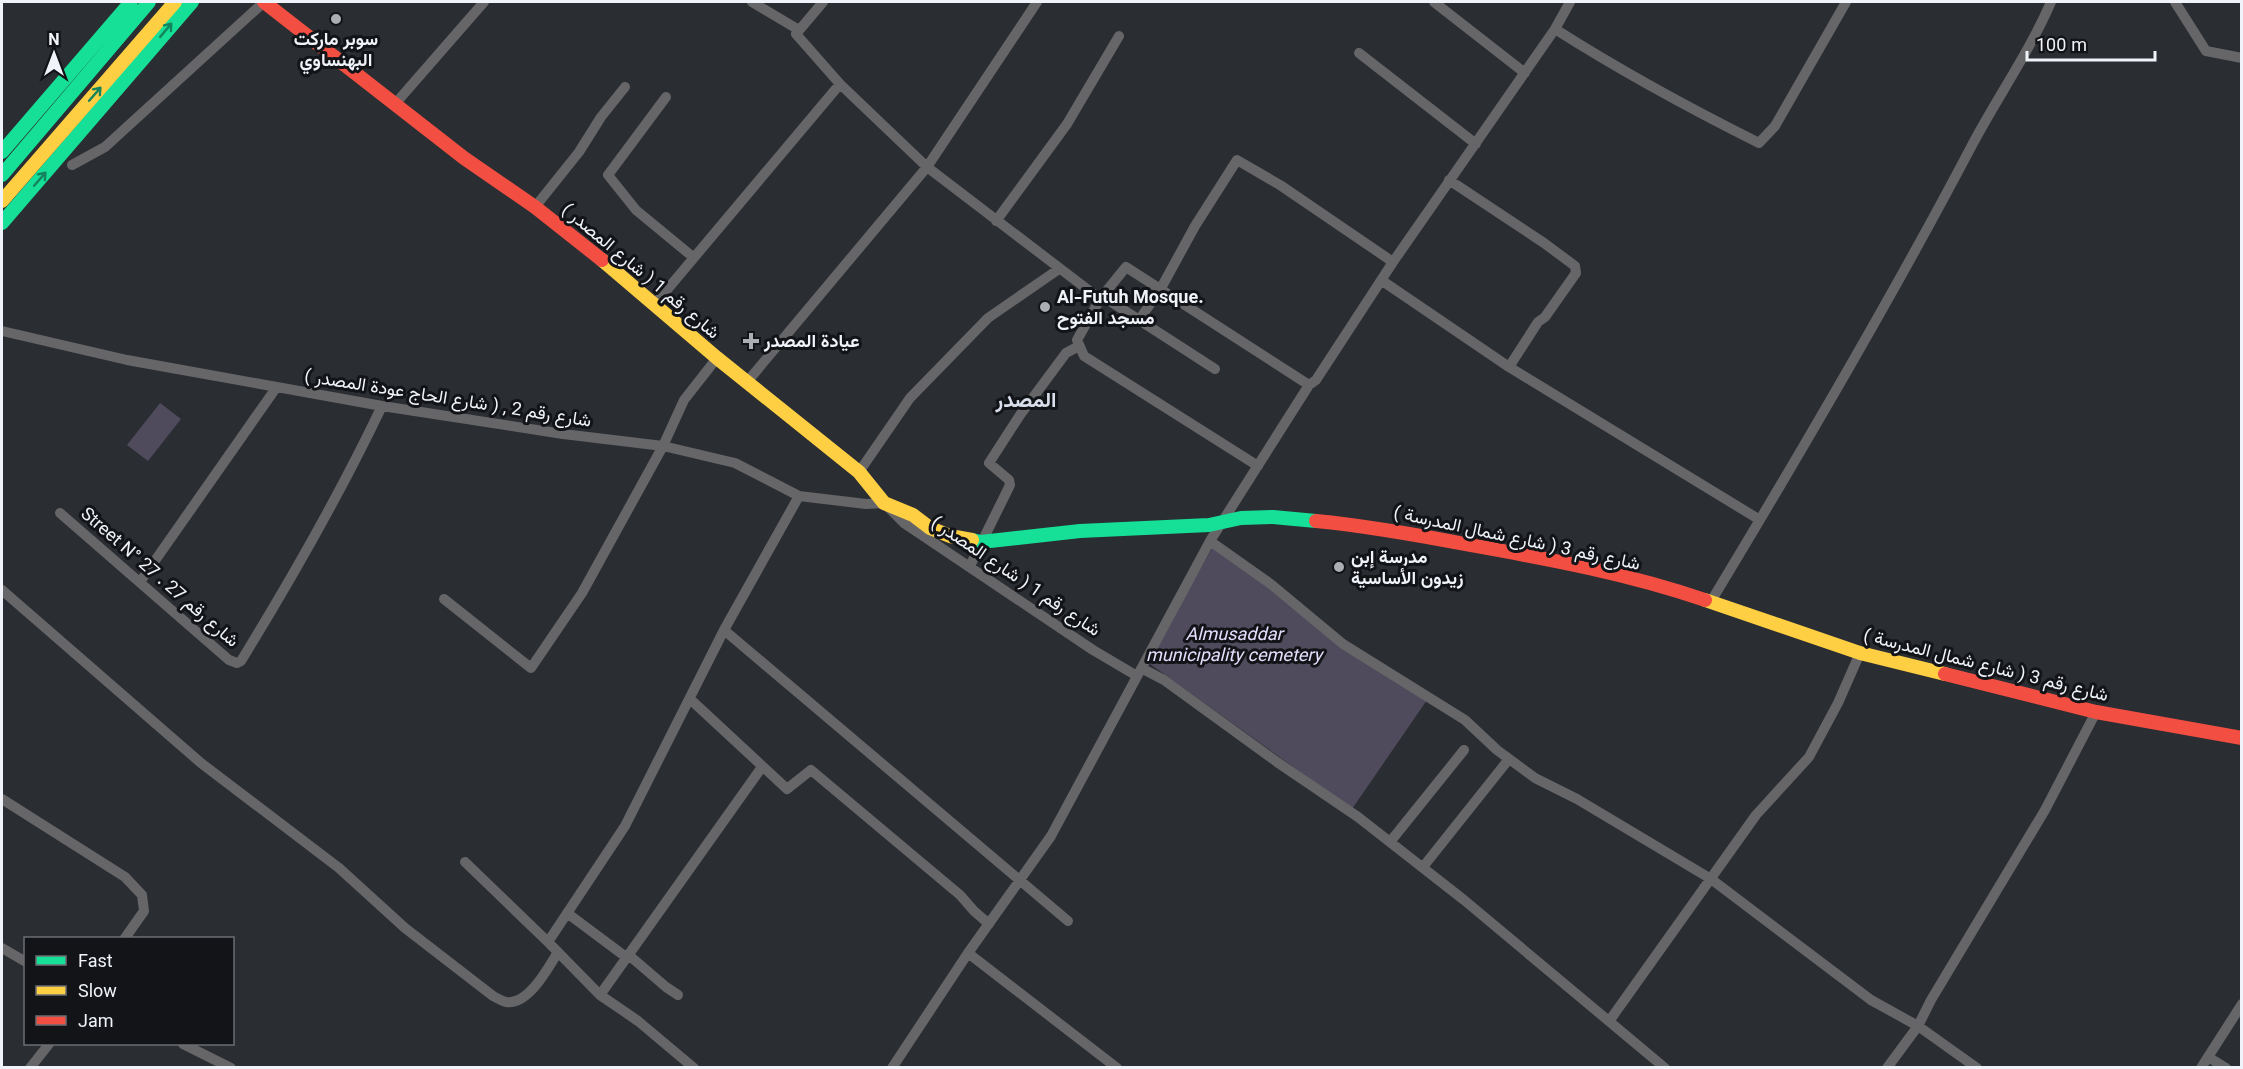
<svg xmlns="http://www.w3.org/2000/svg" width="2243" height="1069" font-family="Georgia,Vazirmatn,serif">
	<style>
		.green { fill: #4f4b5d }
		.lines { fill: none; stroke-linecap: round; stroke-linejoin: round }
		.street { stroke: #666668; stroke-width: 10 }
		.fast { stroke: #16e098; stroke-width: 14 }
		.slow { stroke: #ffcf43; stroke-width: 14 }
		.jam { stroke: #f24e42; stroke-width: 14 }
		.oneway { stroke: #14845e }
		.poi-dot { fill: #abaeb3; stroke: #121418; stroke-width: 2 }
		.labels { text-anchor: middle; stroke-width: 6; stroke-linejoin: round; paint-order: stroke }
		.poi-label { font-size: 18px; font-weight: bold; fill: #f0f3f9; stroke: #121418; text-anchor: start }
		.street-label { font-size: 18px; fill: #f0f3f9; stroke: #121418 }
		.park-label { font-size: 18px; font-style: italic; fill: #e5ddfc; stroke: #121418 }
		.quarter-label { font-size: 21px; font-weight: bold; fill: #d9e0eb; stroke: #121418 }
	</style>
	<rect width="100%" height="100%" fill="#2a2d32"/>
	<path class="green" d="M160 403 181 419 148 461 127 445Z
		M1214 545 1427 700 1352 809 1150 664 1151 656Z"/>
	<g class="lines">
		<path class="street" d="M752 2 799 30
			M823 2 796 34 840 84 927 167 1100 299
			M1434 2 1525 73
			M2175 2 2206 51 2242 58
			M1555 29C1621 71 1689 108 1759 143L1775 126 1846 2
			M1359 53 1476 144
			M666 97 608 175 636 210 693 257
			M395 104 484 2
			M72 165 105 147 264 2
			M1449 180 1544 243 1575 266 1576 273 1545 317 1538 322 1509 367
			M535 207 579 152 601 117 625 87
			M996 221 1067 124 1119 36
			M1381 280 1509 367 1760 520
			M1102 296 1215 369
			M655 304 840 84
			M1139 320 1160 290 1195 226 1237 160 1280 185 1393 262
			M2 331 127 360 382 406 563 434 663 446 735 463 799 496 866 504 884 503 904 523 1093 650 1137 676
			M747 382 927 167 1037 2
			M1258 466 1084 356 1077 340 1100 299 1126 267 1309 385
			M859 472 910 398 988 318 1059 269
			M60 513 229 660 237 663 241 661C292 578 340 494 382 406
			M1210 541 1272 585 1343 644 1465 720 1497 750 1535 778 1577 799 1711 879 1871 1000 1918 1026 1977 1068
			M970 566 1010 485 1009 480 989 463 1020 415 1066 353 1079 346
			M140 582 276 388
			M2 590 201 763 339 868 405 928 493 996C497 998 502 1001 506 1002 528 1006 548 968 558 952
			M444 599 531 668 582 593 663 446 684 400 717 358
			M1710 603C1800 454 1889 303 1970 149 1996 99 2029 53 2051 2
			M724 630 1068 921
			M1143 669 1164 680 1277 762 1358 817 1464 900 1665 1068
			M690 699 787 789 811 770 960 895 974 911 989 924
			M2 799 125 877 142 895 144 911 125 938
			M1390 842 1464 750
			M465 862 548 942
			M1423 867 1509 759
			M567 913 626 957H631L666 987 678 995
			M2 948 26 962
			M968 953 1117 1068
			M600 995 762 767
			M1610 1020 1756 815 1809 757 1838 703 1860 653
			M183 1044 231 1068
			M30 1068 49 1044
			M694 1068 638 1021 600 995 548 942 625 826 724 630 799 496
			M892 1068 968 953 1051 836 1210 541 1309 385 1316 380 1393 262 1555 29 1570 2
			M1887 1068 1918 1026 1931 1000 2045 810 2096 712
			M2201 1068 2208 1057
			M2226 1068 2208 1057 2242 1004"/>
		<path class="fast" d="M2 152 131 2
			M2 175 149 2
			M2 223 192 2
			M972 540 981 542 1080 531 1209 525 1241 518 1273 517 1316 521"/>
		<path class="slow" d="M2 201 175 2
			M602 260 717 358 859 472 884 503 913 515 930 528 950 536 972 540
			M1705 600 1860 653 1945 674"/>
		<path class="jam" d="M264 2 464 158 535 207 602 260
			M1316 521C1368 526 1418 535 1470 545 1549 559 1629 574 1705 600
			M1945 674 2096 712 2242 738"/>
	</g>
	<defs><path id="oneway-shaft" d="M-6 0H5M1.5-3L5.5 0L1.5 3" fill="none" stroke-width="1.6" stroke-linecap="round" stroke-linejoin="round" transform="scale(1.5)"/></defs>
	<g class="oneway">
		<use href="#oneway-shaft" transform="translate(166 30) rotate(-50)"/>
		<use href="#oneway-shaft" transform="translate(95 94) rotate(-49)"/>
		<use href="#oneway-shaft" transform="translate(40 179) rotate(-49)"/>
	</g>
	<g class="poi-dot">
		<circle cx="336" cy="19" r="6"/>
		<circle cx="1045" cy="307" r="6"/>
		<path d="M748 332h6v6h6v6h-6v6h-6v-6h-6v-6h6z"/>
		<circle cx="1339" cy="567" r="6"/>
	</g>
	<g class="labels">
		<g class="poi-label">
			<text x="336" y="45" text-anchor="middle">سوبر ماركت<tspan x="336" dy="21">البهنساوي</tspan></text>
			<text x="1057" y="303">Al-Futuh Mosque.<tspan x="1057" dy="21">مسجد الفتوح</tspan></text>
			<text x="764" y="347">عيادة المصدر</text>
			<text x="1351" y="563">مدرسة إبن<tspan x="1351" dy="21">زيدون الأساسية</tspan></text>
		</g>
		<g class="street-label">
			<text transform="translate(641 271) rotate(40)" y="6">شارع رقم 1 ( شارع المصدر )</text>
			<text transform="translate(448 398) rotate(9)" y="6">شارع رقم 2 , ( شارع الحاج عودة المصدر )</text>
			<text transform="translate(1517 538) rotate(12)" y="6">شارع رقم 3 ( شارع شمال المدرسة )</text>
			<text transform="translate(1016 576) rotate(34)" y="6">شارع رقم 1 ( شارع المصدر )</text>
			<text transform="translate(160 577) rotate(41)" y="6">Street N° 27 . شارع رقم 27</text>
			<text transform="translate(1986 665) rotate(14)" y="6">شارع رقم 3 ( شارع شمال المدرسة )</text>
		</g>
		<g class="park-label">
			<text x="1234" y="640">Almusaddar<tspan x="1234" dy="21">municipality cemetery</tspan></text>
		</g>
		<g class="quarter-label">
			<text x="1026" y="407">المصدر</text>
		</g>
	</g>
	<rect width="2243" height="1069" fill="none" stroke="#f0f3f9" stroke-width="6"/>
	<rect x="24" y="937" width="210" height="108" fill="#121418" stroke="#6b6d72" stroke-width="1.5"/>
	<rect x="36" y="956" width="30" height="9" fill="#16e098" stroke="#6b6d72" stroke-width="1.5"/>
	<text x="78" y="967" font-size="18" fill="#f0f3f9">Fast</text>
	<rect x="36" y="986" width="30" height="9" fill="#ffcf43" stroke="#6b6d72" stroke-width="1.5"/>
	<text x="78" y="997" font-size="18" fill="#f0f3f9">Slow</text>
	<rect x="36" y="1016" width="30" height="9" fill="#f24e42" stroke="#6b6d72" stroke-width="1.5"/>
	<text x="78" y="1027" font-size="18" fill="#f0f3f9">Jam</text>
	<g transform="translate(54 54)" stroke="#121418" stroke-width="4.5" paint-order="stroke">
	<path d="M0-4.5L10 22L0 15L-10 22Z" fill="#f0f3f9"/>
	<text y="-9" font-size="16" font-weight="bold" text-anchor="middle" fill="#f0f3f9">N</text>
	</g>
	<path d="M2027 51v9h128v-9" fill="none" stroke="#f0f3f9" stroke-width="3"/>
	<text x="2036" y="51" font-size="18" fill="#f0f3f9" stroke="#121418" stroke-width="4.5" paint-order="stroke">100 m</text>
</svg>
